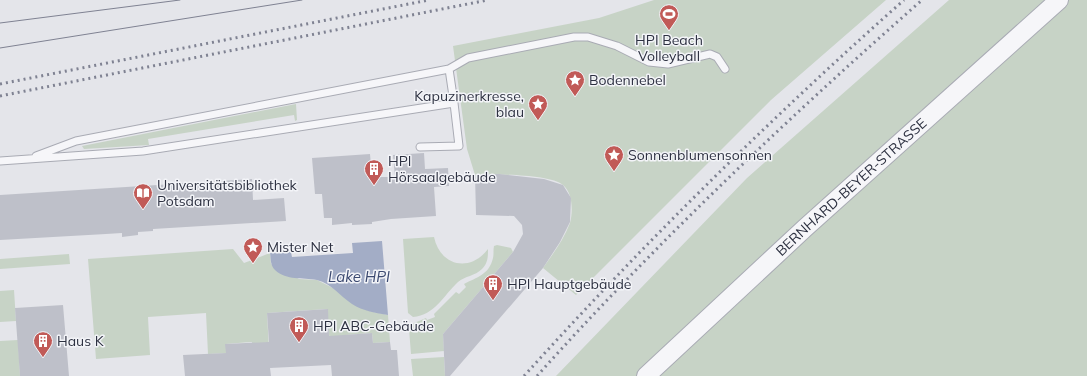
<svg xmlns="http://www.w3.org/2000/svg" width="1087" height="376" font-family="Mulish,sans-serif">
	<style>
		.green { fill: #c7d3c6 }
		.water { fill: #a3adc6 }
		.building { fill: #bec0c9 }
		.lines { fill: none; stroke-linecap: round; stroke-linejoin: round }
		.service-casing { stroke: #a9abb4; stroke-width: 9 }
		.tertiary-casing { stroke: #a9abb4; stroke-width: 20 }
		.service { stroke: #f6f6f9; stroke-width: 7 }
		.tertiary { stroke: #f6f6f9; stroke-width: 18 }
		.tram { stroke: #7f8292; stroke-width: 1 }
		.rail { stroke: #7f8292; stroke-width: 3; stroke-dasharray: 2 4; stroke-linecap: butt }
		.labels { text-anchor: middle; stroke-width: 3; stroke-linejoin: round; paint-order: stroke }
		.poi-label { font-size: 14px; fill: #2d3141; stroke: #f3f4f8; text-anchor: start }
		.street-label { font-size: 14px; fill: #2d3141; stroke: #f3f4f8 }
		.water-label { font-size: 15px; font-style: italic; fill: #3b4970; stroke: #f3f4f8 }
	</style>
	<rect width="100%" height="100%" fill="#e4e5ea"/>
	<path class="green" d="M654 0H886L771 100 576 295 543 268C553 254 564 239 570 223 573 212 573 193 563 185 550 174 493 174 475 175L467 149 453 46 599 18Z
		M949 0H1087V376H556L747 178Z
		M296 104 297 120 295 121 294 115 148 139 149 145 84 149 82 146Z
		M434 237C440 266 470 273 488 249 488 257 488 263 482 269 475 276 465 276 458 282 443 296 435 315 413 317L408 313 403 239Z
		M497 245 511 248 513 252 443 334 444 351 411 354 409 329 412 324 426 318 427 320 435 317 434 314 456 292 459 294 466 287 464 284C477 277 489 275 493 258 494 254 493 250 494 246Z
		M233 249 244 263 270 253 271 264 299 279 317 280 333 288 353 304 369 311 388 315 390 342 373 343 372 333 346 335 330 346 327 309 267 313 269 350 252 351V342H250L226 344V353L208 354 206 313 148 317 150 355 96 359 88 259Z
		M69 254 70 264 0 269V259Z
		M14 290 16 321 0 322V291Z
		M18 340 20 376H0V341Z
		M444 357 445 376H413L411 359Z"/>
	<path class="water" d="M382 241 388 315C376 313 363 311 352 304 340 296 332 284 317 280 302 277 287 281 275 270 270 265 271 259 270 253L291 252 292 257 353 253 352 243Z"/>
	<path class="building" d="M424 153 425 169 448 168 449 186 434 187 436 216 391 219 372 222V224L352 225V223L332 225V218H324L322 194H315L312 158 370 154 372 177H395L393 155Z
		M499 174 544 179 563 185 571 198 570 222 560 242 543 268 450 376H445L443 334 513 252 523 234 522 225 514 216 476 215 475 175Z
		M252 179 253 200 284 198 286 221 153 229V231L138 232V235L122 237V233L106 234 0 240V195Z
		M63 305 69 376H20L15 308Z
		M328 309 329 336 372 333 373 343 390 342 391 350H397L399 376H332L331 365 270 368 271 376H185L183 355 226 353 225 344 269 342 267 313Z"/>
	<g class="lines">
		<g class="service-casing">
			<path id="service" d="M449 69 468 58 574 37H588L617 46 649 62 668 64 710 54 717 57 725 69
				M36 156 76 141 449 69 454 103
				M0 161 143 151 454 103 459 146 420 147"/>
		</g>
		<g class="tertiary-casing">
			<g id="tertiary">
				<path id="s1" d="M646 376 805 228 1059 0"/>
			</g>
		</g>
		<use href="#service" class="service"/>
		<use href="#tertiary" class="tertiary"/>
		<path class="tram" d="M0 23 180 0
			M0 48 302 0"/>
		<path class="rail" d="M0 84 429 0
			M0 96 488 0
			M524 376C642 245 772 117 904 0
			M537 376C657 242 787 119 922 0"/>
	</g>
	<defs>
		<g id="stadium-pin" transform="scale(1)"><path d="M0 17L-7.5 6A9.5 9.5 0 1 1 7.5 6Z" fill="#c15a57" stroke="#f3f4f8"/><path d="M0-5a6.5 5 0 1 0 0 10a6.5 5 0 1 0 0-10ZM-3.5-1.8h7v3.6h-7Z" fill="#fff"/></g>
		<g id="sight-pin" transform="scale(1)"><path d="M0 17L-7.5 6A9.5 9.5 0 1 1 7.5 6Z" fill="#c15a57" stroke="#f3f4f8"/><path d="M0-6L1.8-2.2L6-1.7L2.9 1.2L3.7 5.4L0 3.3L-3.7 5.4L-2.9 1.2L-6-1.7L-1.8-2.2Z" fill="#fff"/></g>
		<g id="building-pin" transform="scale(1)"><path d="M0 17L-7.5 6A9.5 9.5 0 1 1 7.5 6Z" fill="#c15a57" stroke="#f3f4f8"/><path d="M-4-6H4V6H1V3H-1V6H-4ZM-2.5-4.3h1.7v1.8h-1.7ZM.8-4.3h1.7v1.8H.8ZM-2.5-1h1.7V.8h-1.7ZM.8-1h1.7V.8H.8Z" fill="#fff"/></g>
		<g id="library-pin" transform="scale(1)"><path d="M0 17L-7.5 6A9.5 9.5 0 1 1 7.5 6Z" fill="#c15a57" stroke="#f3f4f8"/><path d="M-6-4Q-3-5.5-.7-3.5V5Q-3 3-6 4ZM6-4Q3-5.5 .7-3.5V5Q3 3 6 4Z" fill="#fff"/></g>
	</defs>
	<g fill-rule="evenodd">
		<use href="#stadium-pin" x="669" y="14"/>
		<use href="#sight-pin" x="575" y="80"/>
		<use href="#sight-pin" x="538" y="104"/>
		<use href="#sight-pin" x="614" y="155"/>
		<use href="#building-pin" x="374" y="169"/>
		<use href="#library-pin" x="143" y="193"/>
		<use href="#sight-pin" x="253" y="247"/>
		<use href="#building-pin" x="493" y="284"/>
		<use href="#building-pin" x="299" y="326"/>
		<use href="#building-pin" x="43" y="341"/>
	</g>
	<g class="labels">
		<g class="poi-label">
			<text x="669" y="45" text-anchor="middle">HPI Beach<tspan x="669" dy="16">Volleyball</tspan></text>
			<text x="589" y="85">Bodennebel</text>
			<text x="524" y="101" text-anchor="end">Kapuzinerkresse,<tspan x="524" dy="16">blau</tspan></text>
			<text x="628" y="160">Sonnenblumensonnen</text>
			<text x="388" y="166">HPI<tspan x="388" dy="16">Hörsaalgebäude</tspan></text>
			<text x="157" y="190">Universitätsbibliothek<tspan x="157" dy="16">Potsdam</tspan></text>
			<text x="267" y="252">Mister Net</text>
			<text x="507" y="289">HPI Hauptgebäude</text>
			<text x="313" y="331">HPI ABC-Gebäude</text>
			<text x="57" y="346">Haus K</text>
		</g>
		<g class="street-label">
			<text dy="5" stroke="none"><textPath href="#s1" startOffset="279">BERNHARD-BEYER-STRASSE</textPath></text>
		</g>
		<g class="water-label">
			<text x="359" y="282">Lake HPI</text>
		</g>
	</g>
</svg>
